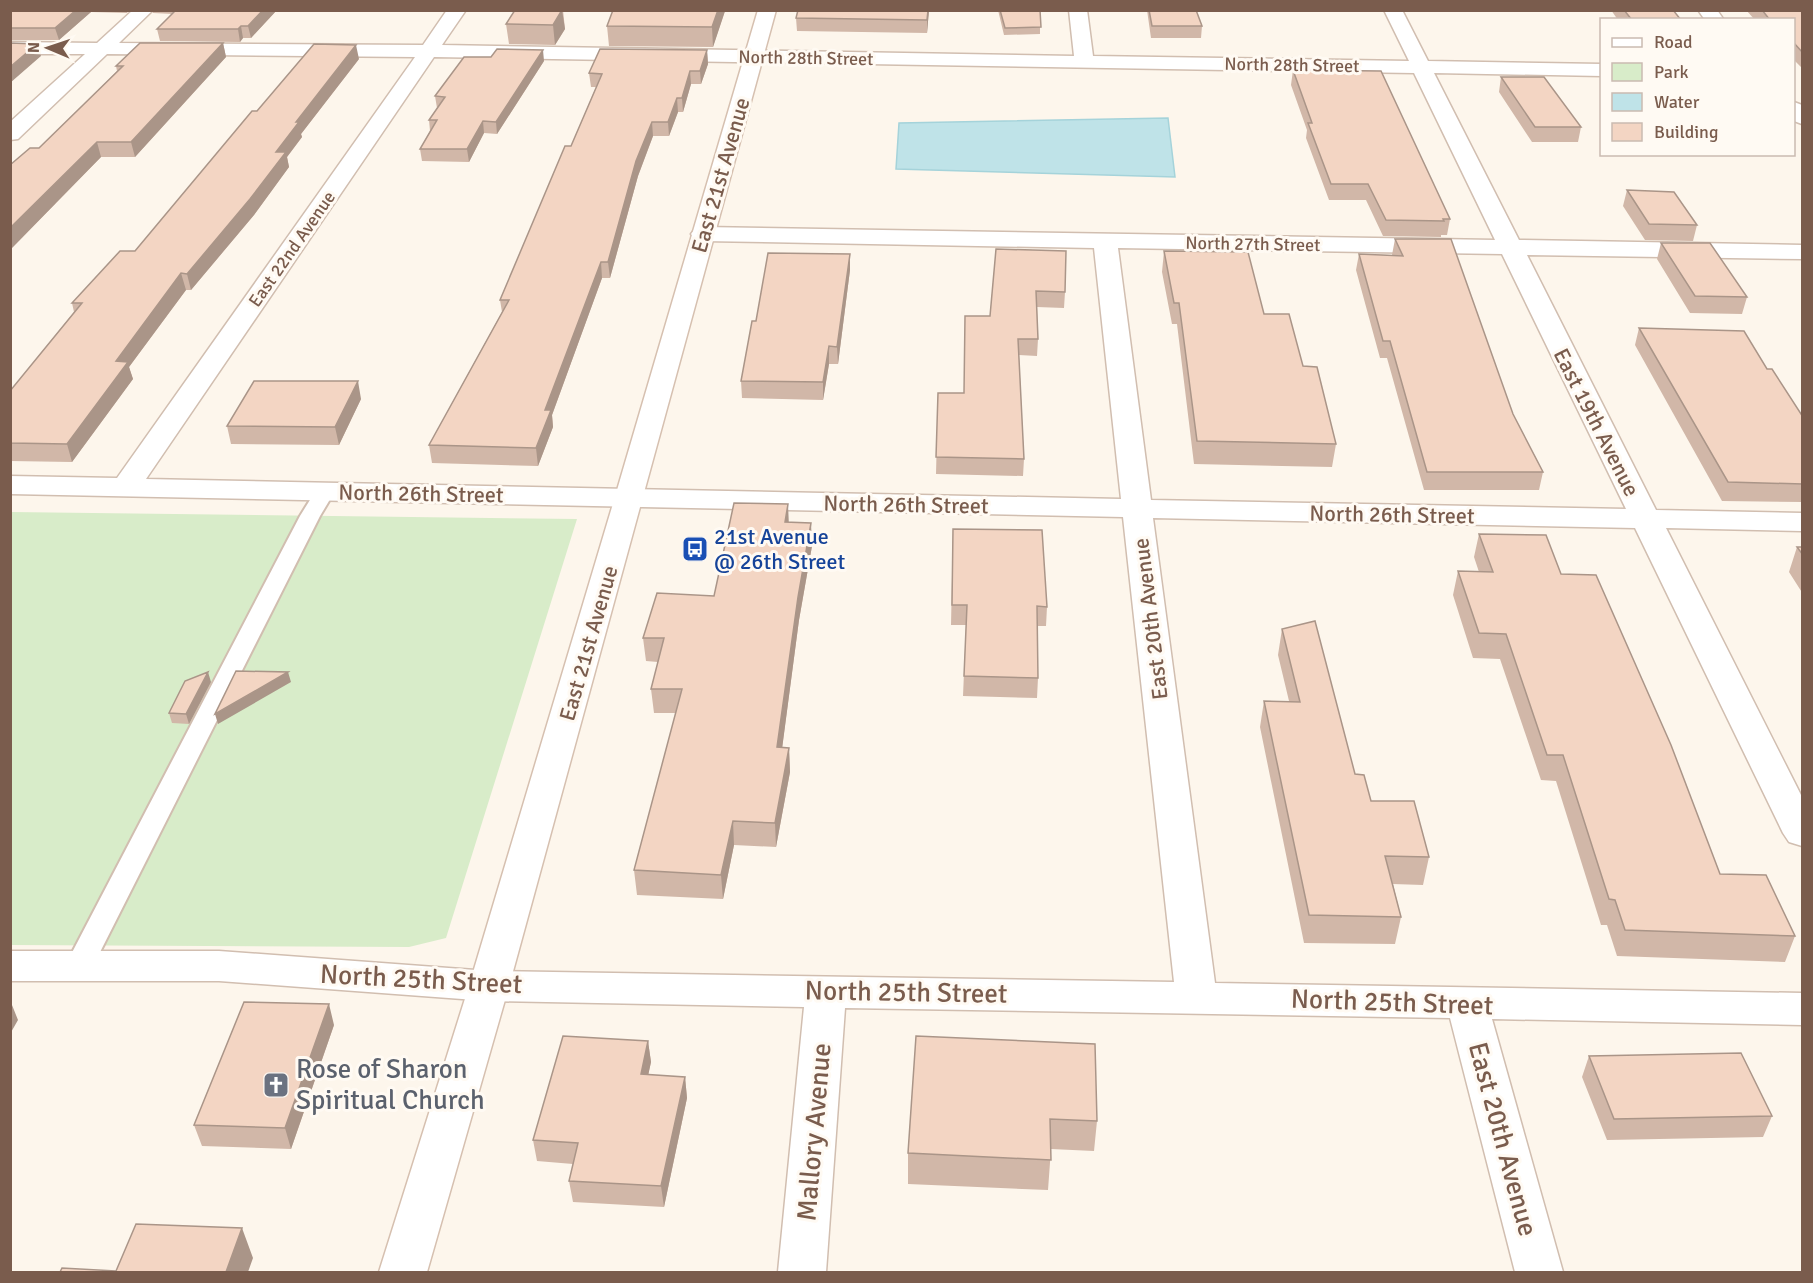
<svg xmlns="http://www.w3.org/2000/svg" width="1813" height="1283" font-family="Signika,sans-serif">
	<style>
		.green { fill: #d8ecc9 }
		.water { fill: #bfe3e8; stroke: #a5d3da; stroke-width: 1.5 }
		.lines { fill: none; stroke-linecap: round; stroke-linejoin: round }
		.lane-casing { stroke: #d1beb0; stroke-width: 4 }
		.street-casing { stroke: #d1beb0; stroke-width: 3 }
		.secondary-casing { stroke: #d6c0b0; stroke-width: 3 }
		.lane { fill: #fff; fill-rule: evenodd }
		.street { fill: #fff; fill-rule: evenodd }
		.secondary { fill: #fff; fill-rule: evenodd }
		.wall { fill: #d1b7a8 }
		.shaded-wall { fill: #aa9588 }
		.building { fill: #f3d5c3; stroke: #aa9588; stroke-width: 1.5 }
		.labels { text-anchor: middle; stroke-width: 6; stroke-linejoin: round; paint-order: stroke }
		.far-street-label { font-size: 18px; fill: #7a5c4d; stroke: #fffaf3 }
		.street-label { font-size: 22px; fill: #7a5c4d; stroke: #fffaf3 }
		.transit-label { font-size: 22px; fill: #164399; stroke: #fffaf3; text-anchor: start }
		.near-street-label { font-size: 27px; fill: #7a5c4d; stroke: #fffaf3 }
		.near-worship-label { font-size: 27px; fill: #5b616d; stroke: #fffaf3; text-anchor: start }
	</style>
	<rect width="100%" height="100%" fill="#fdf6ec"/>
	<path class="green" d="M11 512 577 519 446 938 409 947 11 945Z"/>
	<path class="water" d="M1168 118 1175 177 896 169 899 123Z"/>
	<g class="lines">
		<g class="lane-casing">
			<path id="lane" d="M325 485 332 487 335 491 320 516 93 966 89 973 79 976 69 973 65 966 300 516 318 487Z"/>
		</g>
		<g class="street-casing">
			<path id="street" d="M133 10H153L119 43 423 45 447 10H466L442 45 1074 56 1069 10H1087L1093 56 1409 61 1384 10H1402L1428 61 1602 64V76L1434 73 1519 240 1802 245V259L1527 255 1656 510 1802 513V531L1666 528 1802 797V846L1789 842 1783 833 1635 528 1153 518 1215 983 1802 993V1025L1492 1019 1563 1272H1515L1450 1018 845 1008 826 1272H778L804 1007 489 1001 219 981H10V951H219L489 971 1174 982 1123 517 10 494V476L117 478 415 57 107 54 18 139 10 140V122L85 54H10V42L97 43ZM434 57 1414 73 1495 240 703 227 695 229 691 234 695 239 703 241 1094 248 1121 499 146 479ZM1118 248 1502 254 1626 509 1151 500Z
				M1698 10H1717L1724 20H1705Z
				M1794 102 1802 105V124L1794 121Z"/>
		</g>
		<g class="secondary-casing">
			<path id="secondary" d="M758 10H776L509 986 427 1272H379L469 986 615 497Z"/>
		</g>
		<use href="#lane" class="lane"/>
		<use href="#street" class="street"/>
		<use href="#secondary" class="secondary"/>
	</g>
	<path class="wall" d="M10 10H129L127 13 91 12 59 40H10Z
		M152 10H277L251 38H243L240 42 160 41 157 29 173 14 153 13Z
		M515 10H563L565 29 555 45 509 44 506 24Z
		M798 10H929L927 33 797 31 796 18Z
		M998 10H1040V34L1004 35Z
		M1147 10H1196L1202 26 1201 38H1151Z
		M1611 10H1673L1681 20H1618Z
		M1746 10H1803V69L1794 60V20H1755Z
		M725 11 713 47 609 46 607 26Z
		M223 43 226 57 135 157H101L10 250V165L39 148 117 71 116 66Z
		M707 50 708 64 701 84H691L683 112H678L669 136H653L638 176 610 278H602L552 415 553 427 538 466 432 463 429 445 502 312 500 300 571 146 596 87H591L589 73Z
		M359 59 301 134 302 137 287 157 289 167 254 215 191 290H186L129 367 133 379 72 462 10 461V391L74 312 72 303 135 251 257 111Z
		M544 61 497 134 484 133 469 162 422 161 420 149 430 131 429 120 437 108 435 96Z
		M1293 70 1450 219 1447 235H1441V237L1383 236 1366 200H1329L1306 138 1307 130 1291 85Z
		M1501 77 1581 127 1578 142H1532L1499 92Z
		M1627 190 1697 225 1693 241 1645 240 1623 206Z
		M1395 239 1513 414 1543 472 1539 490H1424L1387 358H1380L1356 270 1359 254 1392 255Z
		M1661 243 1747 297 1742 314 1690 313 1657 259Z
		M996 249 1065 292 1064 308 1037 307 1038 339 1037 356 1019 355 1024 459 1023 476 936 474 938 393H964L990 316Z
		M1164 251 1264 314 1303 366 1336 444 1332 467 1194 464 1177 324H1172L1162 272Z
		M850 270 838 364H829L823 400 742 398 741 381 756 321Z
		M1639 328 1803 417V502L1722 501 1635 345Z
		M361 399 339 445 231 444 227 426Z
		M789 522 812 546 799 620 782 748H789L790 772 776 847 734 845 723 899 637 895 634 870 676 713H654L651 689 658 662 646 661 643 638 714 596Z
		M953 529 1047 607 1046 626H1037L1038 678 1037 698 963 696 966 625H951Z
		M1479 534 1561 574 1720 874 1795 936 1785 962 1617 956 1607 925H1601L1556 781 1541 780 1500 659 1473 658 1453 595 1458 571 1479 572 1474 557Z
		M1797 547H1803V594L1789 572Z
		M1282 629 1355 774 1371 801 1429 857 1423 885 1393 884 1401 917 1395 944 1304 943 1260 727 1264 701H1289L1278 655Z
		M211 682 189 724 172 723 169 713Z
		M334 1025 291 1149 202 1146 194 1125Z
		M916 1036 1097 1121 1094 1151 1051 1149 1048 1190 908 1184V1153Z
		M648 1041 651 1062 648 1075 685 1077 687 1098 664 1207 573 1202 569 1181 573 1164 537 1161 533 1140Z
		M1589 1056 1772 1116 1763 1137 1607 1140 1582 1077Z"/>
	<path class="shaded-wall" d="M76 10H91V12L59 40 55 28Z
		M263 10H277L251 38 248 26Z
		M562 10 565 29 555 45 553 25Z
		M718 10 725 11 713 47 712 27Z
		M928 10H929L927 33V20Z
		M241 26 243 38 240 42 238 29Z
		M223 43 226 57 135 157 131 142Z
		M37 44 41 56 10 83V67Z
		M356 45 359 59 301 134 302 137 287 157 289 167 254 215 191 290 187 274 276 152 296 122Z
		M543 50 544 61 497 134 496 122Z
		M707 50 708 64 701 84 700 71Z
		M690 71 691 84 683 112 682 98Z
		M677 98 678 112 669 136 668 122Z
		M483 121 484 133 469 162 467 149Z
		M652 122 653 136 638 176 610 278 608 262 636 161Z
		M97 142 101 157 10 250V228Z
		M850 254V270L838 364 837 347Z
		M601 262 602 278 552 415 553 427 538 466 536 448 545 410Z
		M181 273 186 290 129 367 133 379 72 462 67 444 116 361Z
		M829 346V364L823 400V382Z
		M358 381 361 399 339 445 335 427Z
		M788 504 789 527 785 522Z
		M811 523 812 546 799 620 779 772 777 747 798 597Z
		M208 672 211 682 189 724 186 714Z
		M288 672 291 682 218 724 215 714Z
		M789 748 790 772 776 847 775 823Z
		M733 821 734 845 723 899 721 875Z
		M10 1000 18 1020 10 1034Z
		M329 1004 334 1025 291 1149 285 1128Z
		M648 1041 651 1062 644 1095 641 1074Z
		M685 1077 687 1098 664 1207 661 1186Z
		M242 1228 253 1258 248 1272H226Z"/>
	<path class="building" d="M10 10H76L55 28H10Z
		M176 10H263L248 26H241L238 29H157Z
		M515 10H562L553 25 506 24Z
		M613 10H718L712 27 607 26Z
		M798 10H928L927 20 796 18Z
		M1000 10H1040L1041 27 1005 28Z
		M1149 10H1196L1202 26H1152Z
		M1624 10H1673L1681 20H1632Z
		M1762 10H1803V53L1794 43V20H1770Z
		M10 43 37 44 10 67Z
		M140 43H223L131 142H97L10 228V165L30 148H39L123 66H116Z
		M314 44 356 45 296 122H299L276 152H286L250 199 187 274 181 273 116 361 128 362 67 444 10 443V391L82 303H72L120 251H135L252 111H257Z
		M497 49 543 50 496 122 483 121 467 149H420L437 120H429L445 97 435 96 464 57H491Z
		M600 49 707 50 700 71H690L682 98H677L668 122H652L636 161 608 262H601L545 410H551L536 448 429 445 509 300H500L565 146H571L602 74 589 73Z
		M1293 70 1381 71 1450 219H1443L1444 221 1386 220 1368 184H1331L1308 123H1312Z
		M1501 77H1544L1581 127H1535Z
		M1627 190 1674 192 1697 225 1649 224Z
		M1395 239H1451L1513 414 1543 472H1427L1390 341H1383L1359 254 1403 256Z
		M1661 243H1710L1747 297 1695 296Z
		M996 249 1066 251 1065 292 1036 291 1038 339H1018L1024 459 936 457 938 393H964L965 316H990Z
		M1164 251 1248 252 1264 314H1289L1303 366 1317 367 1336 444 1197 441 1179 303H1174Z
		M768 253 850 254 837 347 829 346 823 382 741 381 752 321H756Z
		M1639 328 1744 331 1767 369H1772L1803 417V484L1728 482Z
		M254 381H358L335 427 227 426Z
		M734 503 788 504 785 522 811 523 798 597 777 747 789 748 775 823 733 821 721 875 634 870 682 689H651L664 638H643L657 593 714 596Z
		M953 529 1042 530 1047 607 1037 606 1038 678 964 676 967 605H952Z
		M1479 534 1546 535 1561 574 1596 575 1671 745 1720 874 1766 875 1795 936 1625 930 1615 900 1609 899 1563 755H1547L1506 634 1479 633 1458 571 1493 572Z
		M1797 547H1803V555Z
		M1315 621 1355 774 1364 775 1371 801H1414L1429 857 1385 856 1401 917 1309 915 1264 701 1300 702 1282 629Z
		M236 671 288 672 215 714Z
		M208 672 186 714 169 713 185 681Z
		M244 1002 329 1004 285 1128 194 1125Z
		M563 1036 648 1041 641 1074 685 1077 661 1186 569 1181 578 1143 533 1140Z
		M916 1036 1095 1044 1097 1121 1050 1119 1051 1160 908 1153Z
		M1741 1053 1772 1116 1614 1119 1589 1056Z
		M136 1224 242 1228 226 1272H60L62 1268 116 1271Z"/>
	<defs>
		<g id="bus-square" transform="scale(1.35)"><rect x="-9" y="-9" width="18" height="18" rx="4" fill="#1a4fb4" stroke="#fffaf3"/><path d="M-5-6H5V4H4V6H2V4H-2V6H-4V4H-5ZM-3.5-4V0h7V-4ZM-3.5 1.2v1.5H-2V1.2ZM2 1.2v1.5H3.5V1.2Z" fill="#fff"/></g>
		<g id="church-square" transform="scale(1.35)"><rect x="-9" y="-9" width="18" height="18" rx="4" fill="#6b7280" stroke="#fffaf3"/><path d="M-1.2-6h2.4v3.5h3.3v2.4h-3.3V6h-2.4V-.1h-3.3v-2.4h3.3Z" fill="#fff"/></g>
	</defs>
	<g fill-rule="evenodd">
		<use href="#bus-square" x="695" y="549"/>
		<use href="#church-square" x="276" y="1085"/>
	</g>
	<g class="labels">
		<g class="far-street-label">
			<text transform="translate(806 58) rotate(1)" y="6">North 28th Street</text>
			<text transform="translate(1292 65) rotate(1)" y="6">North 28th Street</text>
			<text transform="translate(1253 244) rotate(1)" y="6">North 27th Street</text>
			<text transform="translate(292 249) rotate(-55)" y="6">East 22nd Avenue</text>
		</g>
		<g class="street-label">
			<text transform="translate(720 175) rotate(-74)" y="8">East 21st Avenue</text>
			<text transform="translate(1597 422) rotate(63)" y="8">East 19th Avenue</text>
			<text transform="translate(421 493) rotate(1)" y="8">North 26th Street</text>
			<text transform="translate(906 504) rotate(1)" y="8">North 26th Street</text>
			<text transform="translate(1392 514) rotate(1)" y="8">North 26th Street</text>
			<text transform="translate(1150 619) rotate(-97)" y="8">East 20th Avenue</text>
			<text transform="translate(588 643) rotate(-74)" y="8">East 21st Avenue</text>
		</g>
		<g class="transit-label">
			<text x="714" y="544">21st Avenue<tspan x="714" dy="25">@ 26th Street</tspan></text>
		</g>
		<g class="near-street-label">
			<text transform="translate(421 979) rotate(3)" y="9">North 25th Street</text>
			<text transform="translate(906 992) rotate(1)" y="9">North 25th Street</text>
			<text transform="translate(1392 1002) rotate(2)" y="9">North 25th Street</text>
			<text transform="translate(814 1132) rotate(-85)" y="9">Mallory Avenue</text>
			<text transform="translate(1503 1139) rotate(75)" y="9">East 20th Avenue</text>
		</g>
		<g class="near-worship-label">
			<text x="296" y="1078">Rose of Sharon<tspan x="296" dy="31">Spiritual Church</tspan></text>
		</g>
	</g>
	<rect width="1813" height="1283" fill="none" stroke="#7a5c4d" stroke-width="24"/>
	<rect x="1600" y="18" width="195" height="138" fill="#fffaf3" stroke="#cabbb1" stroke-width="1.5"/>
	<rect x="1612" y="38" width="30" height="9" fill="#ffffff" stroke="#cabbb1" stroke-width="1.5"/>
	<text x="1654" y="48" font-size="18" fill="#7a5c4d">Road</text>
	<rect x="1612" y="63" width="30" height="18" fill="#d8ecc9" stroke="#cabbb1" stroke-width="1.5"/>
	<text x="1654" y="78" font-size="18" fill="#7a5c4d">Park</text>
	<rect x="1612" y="93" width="30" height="18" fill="#bfe3e8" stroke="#cabbb1" stroke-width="1.5"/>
	<text x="1654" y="108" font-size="18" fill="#7a5c4d">Water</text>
	<rect x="1612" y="123" width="30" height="18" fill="#f3d5c3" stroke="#cabbb1" stroke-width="1.5"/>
	<text x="1654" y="138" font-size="18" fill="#7a5c4d">Building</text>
	<g transform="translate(48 48) rotate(272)" stroke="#fffaf3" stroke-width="4.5" paint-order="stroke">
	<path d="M0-4.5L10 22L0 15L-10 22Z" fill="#7a5c4d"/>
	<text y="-9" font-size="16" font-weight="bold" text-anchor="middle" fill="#7a5c4d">N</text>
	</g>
</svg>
